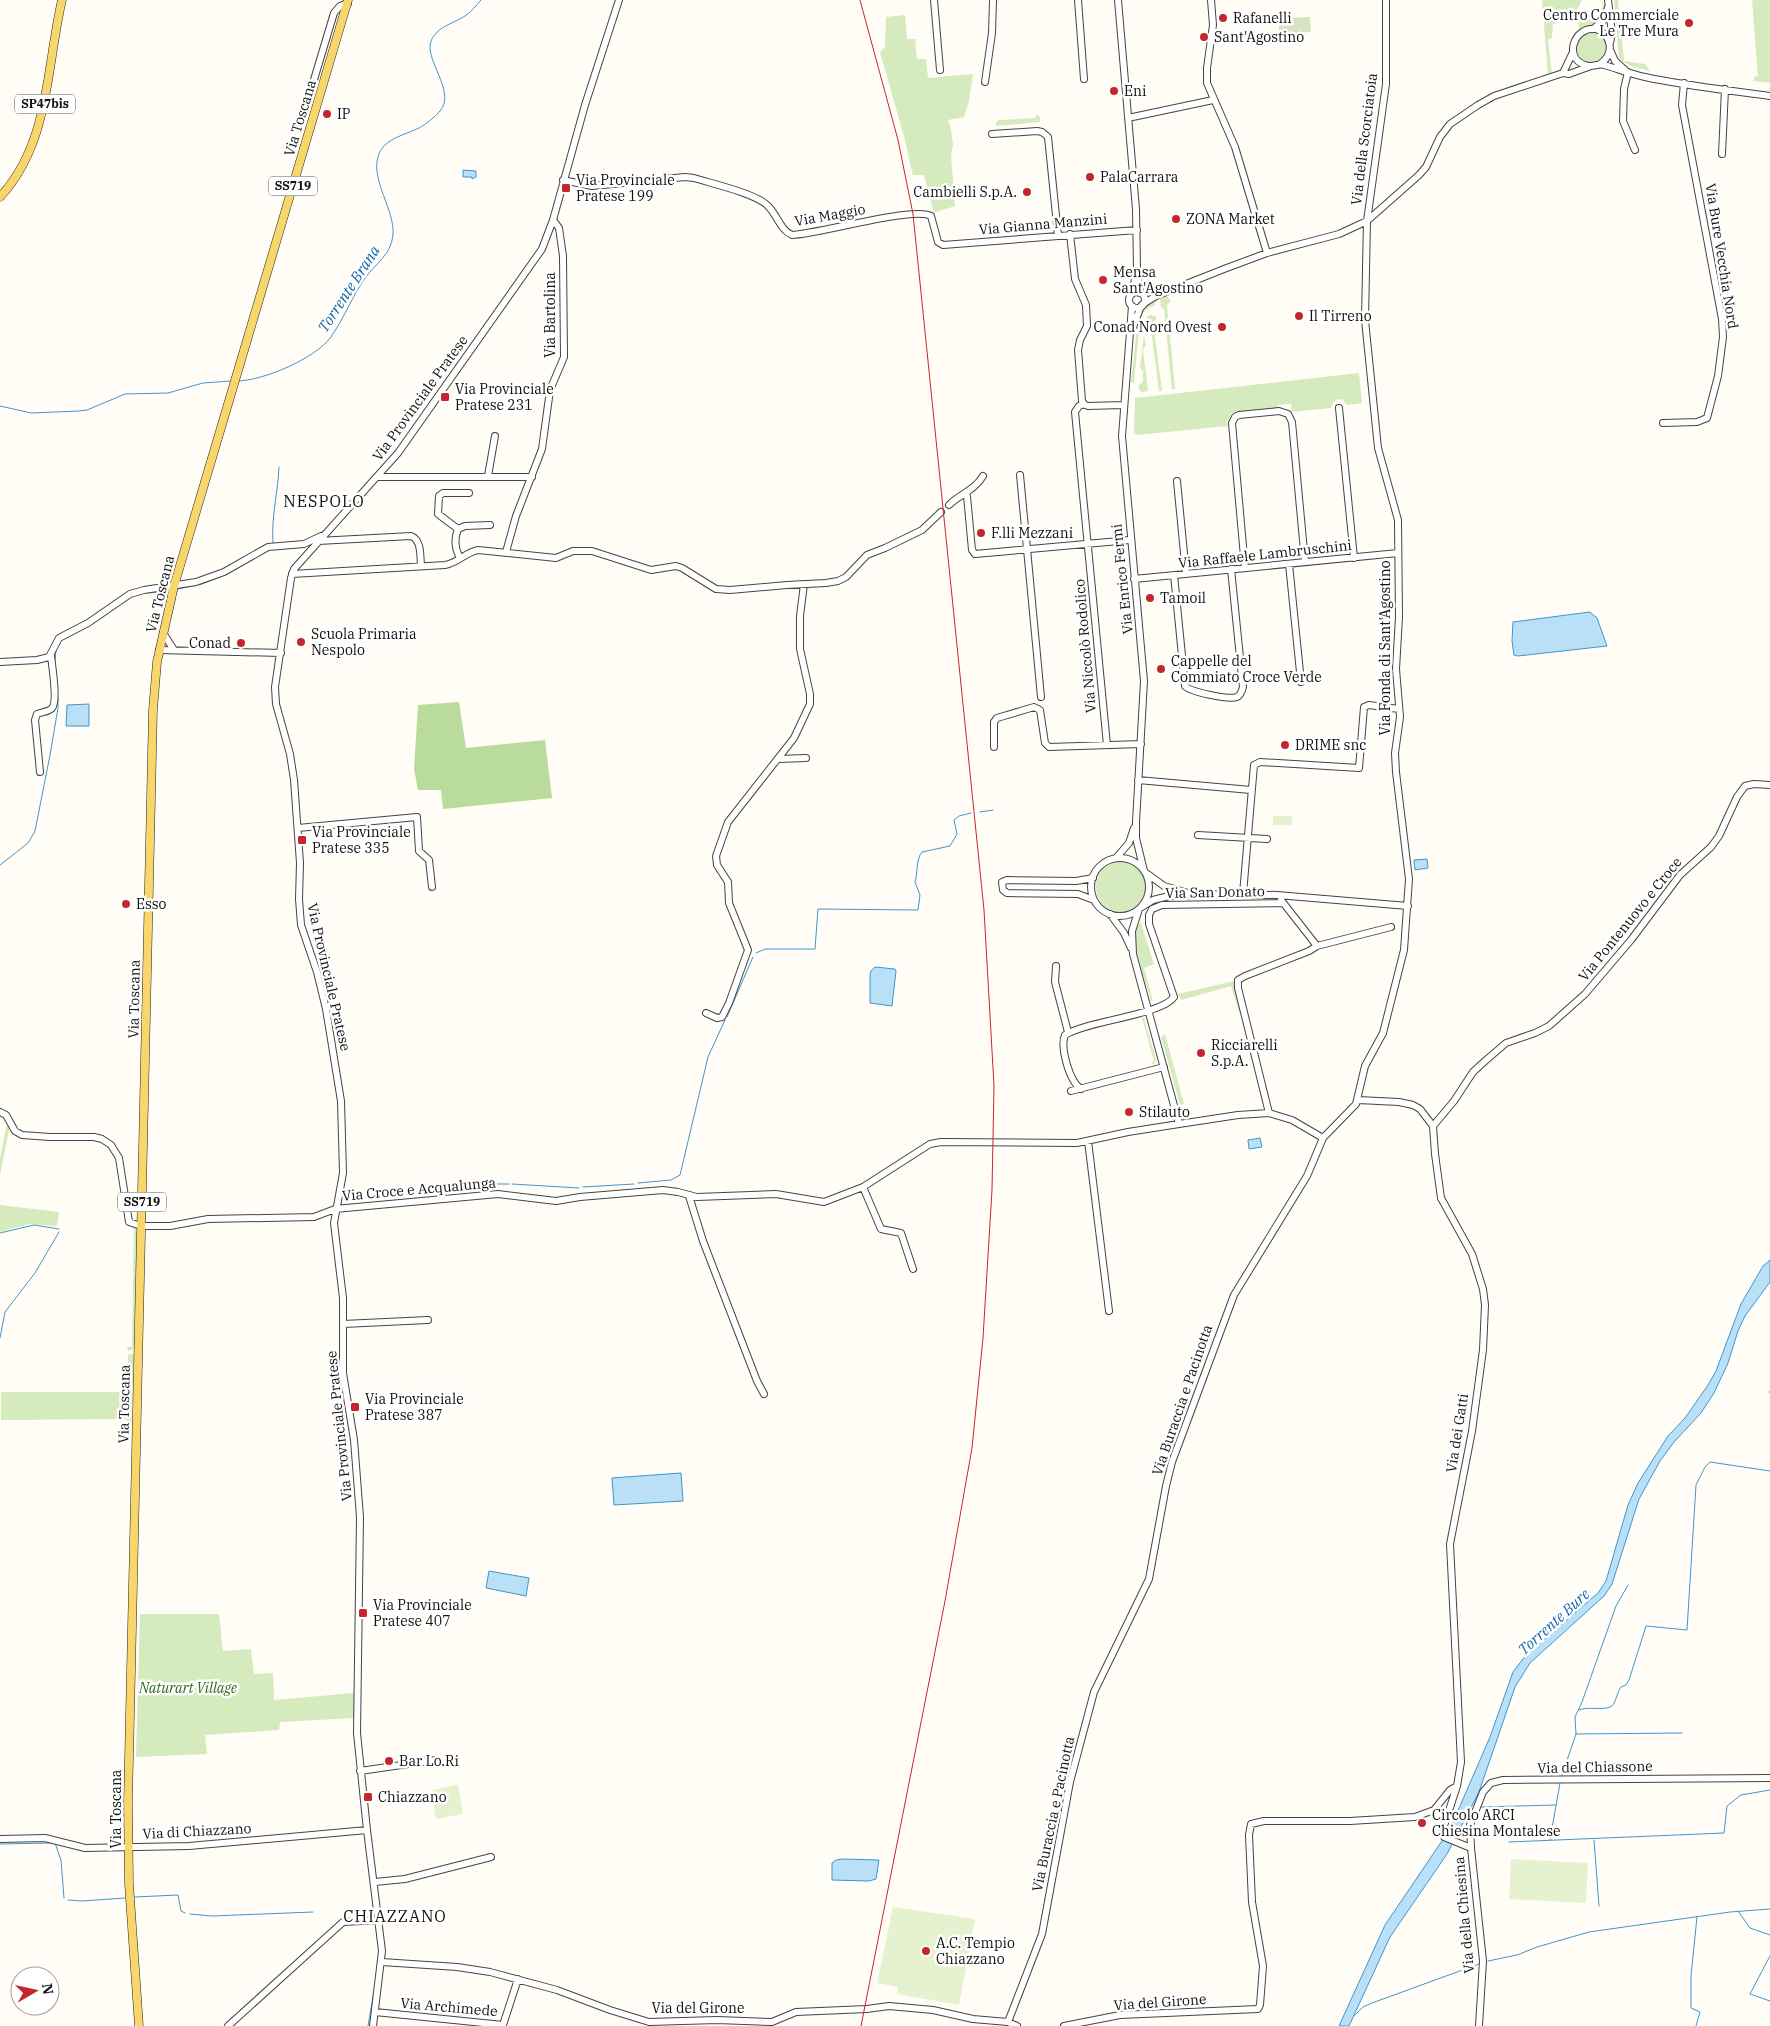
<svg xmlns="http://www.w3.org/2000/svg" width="1770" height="2026" font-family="'IBM Plex Serif',serif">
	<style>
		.green { fill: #d5ebbd }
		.forest { fill: #b9dc9c }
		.cemetery { fill: #d9e3c4 }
		.pitch { fill: #e6f2cf }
		.water { fill: #b9e0f7; stroke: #3f96cf }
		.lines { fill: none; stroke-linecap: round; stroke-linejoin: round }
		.stream { stroke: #3f96cf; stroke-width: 1 }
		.minor-casing { stroke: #444; stroke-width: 8 }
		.major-casing { stroke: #222; stroke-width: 9 }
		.minor { stroke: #fff; stroke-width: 6 }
		.major { stroke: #f9d66b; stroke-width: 8 }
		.rail { stroke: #c4262e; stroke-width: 1 }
		.poi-dot { fill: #c4262e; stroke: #fff; stroke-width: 2 }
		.labels { text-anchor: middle; stroke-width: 5; stroke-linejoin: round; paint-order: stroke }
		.shield { fill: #fff; stroke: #585858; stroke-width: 1 }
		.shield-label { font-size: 12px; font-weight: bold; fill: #111 }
		.poi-label { font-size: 14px; fill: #111; stroke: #fff; text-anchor: start }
		.street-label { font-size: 14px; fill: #111; stroke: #fff }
		.park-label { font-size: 14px; font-style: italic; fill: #2f6b1f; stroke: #fff }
		.water-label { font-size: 15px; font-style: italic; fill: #1768a6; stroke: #fff }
		.quarter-label { font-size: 16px; letter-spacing: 1px; fill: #111; stroke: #fff }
	</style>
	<rect width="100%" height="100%" fill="#fffdf5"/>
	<path class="green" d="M1542 0H1582L1572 20 1553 24 1552 38 1548 39 1552 74 1548 75Z
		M1602 0C1610 21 1596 22 1580 30L1577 21 1582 13H1583L1584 19 1600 17 1599 8H1603Z
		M1614 0H1618L1624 61 1645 64 1650 71 1633 67 1619 59Z
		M1752 0H1770V83L1754 81V77L1758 76Z
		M905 15 907 39H915L917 59H926L928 78 973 74 969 101 964 117 948 120 951 128 953 145 951 156 955 206 934 213 924 175H913L912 172 905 140 880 52 885 47 886 17Z
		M1577 48a15 15 0 1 1 30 0a15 15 0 1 1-30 0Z
		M1038 114 1040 117V122L996 126V122L1000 119V120L1034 118Z
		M1167 296 1171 301 1167 305 1175 389H1172L1164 309 1161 307 1160 299Z
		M1154 301 1155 305 1145 310 1140 318 1134 383 1131 382 1138 318 1143 308Z
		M1150 315 1156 316V320L1153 322 1162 391H1159L1151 330 1147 329 1146 318Z
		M1144 336 1146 345 1143 349 1148 391 1141 392 1138 386 1143 382V372L1140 367Z
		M1359 373 1362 403 1347 405 1343 400 1338 399 1333 402 1331 408 1292 412 1291 404 1278 405V408L1232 413 1227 422 1228 426 1136 435 1134 432 1135 398Z
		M1096 887a25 25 0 1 1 50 0a25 25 0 1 1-50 0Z
		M1141 923 1154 964 1144 968 1153 1001H1151C1145 979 1131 946 1137 924Z
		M1234 981 1241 1012H1239L1231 986 1181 1000 1178 994Z
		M1142 1018H1144L1156 1060 1154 1065 1151 1063 1154 1061Z
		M1165 1034 1184 1104 1180 1105 1161 1037Z
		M0 1115 10 1125 0 1175V1159L7 1123Z
		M0 1205 59 1212 57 1225 55 1226 30 1224 0 1232Z
		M134 1226 137 1233 134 1345 133 1349 128 1351 127 1347H132Z
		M128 1354H134L131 1428H126V1419L1 1420V1392H126L129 1390 131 1369H128Z
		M140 1614H219L223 1651 251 1649 254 1674 273 1673 274 1700 354 1693V1718L280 1722 279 1730 205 1735 207 1754 136 1757Z"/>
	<path class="forest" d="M459 702 466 748 545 740 552 798 443 809 441 790H418L414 769 418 705Z"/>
	<path class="cemetery" d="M1310 17 1311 32 1279 34V18Z"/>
	<path class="pitch" d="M1273 816H1292V825H1273Z
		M458 1785 463 1814 436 1819 432 1790Z
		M1511 1859 1588 1863 1586 1903 1509 1899Z
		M893 1907 975 1919 959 2005 897 1994 898 1987 877 1983Z"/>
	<path class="water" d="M463 170 476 171V177L472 179V177H463Z
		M1590 612 1597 618 1607 646 1518 656 1514 655 1512 641 1513 622Z
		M89 704V726H66L67 705Z
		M1427 859 1428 868 1415 870 1414 860Z
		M875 967 895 969 896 971C895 982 893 994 892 1006L870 1003V975L871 971Z
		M1260 1138 1262 1147 1249 1149 1248 1140Z
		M1770 1260V1282L1745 1316 1738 1331 1728 1363 1714 1393 1701 1413 1674 1442 1660 1461 1639 1499 1612 1584 1604 1596 1530 1663 1515 1687 1479 1792 1447 1854 1390 1937 1349 2026H1339L1385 1925 1450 1829 1490 1737 1513 1672 1526 1655 1598 1593 1606 1581 1628 1505 1638 1483 1668 1436 1685 1418 1708 1385 1716 1371 1741 1304 1763 1266Z
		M681 1473 683 1501 614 1505 612 1478Z
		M489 1571 529 1578 526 1596 486 1588Z
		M843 1859 879 1860 876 1879 869 1881 832 1880V1863L836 1860Z"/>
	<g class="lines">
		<path class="stream" d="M237 381C263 381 316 358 331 337 344 319 352 296 365 278 376 263 391 255 393 235 395 210 371 181 378 157 382 139 405 135 419 128 426 124 435 117 440 111 455 94 430 66 430 47 431 28 453 24 465 16 472 11 476 6 481 0
			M0 406 31 413 79 411 87 410 125 394 168 393 203 383 231 381
			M273 543C271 517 278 493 279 467
			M246 563 269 550
			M178 589 202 584 220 577
			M148 593 167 591
			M94 622 113 609
			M55 661 56 650
			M980 812 993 810
			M0 865 28 843 35 831 50 755 58 708V698
			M756 953 765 949H815L818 909 918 910 920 895 915 882C918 872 916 859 922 852L950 846 957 834 954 820 959 816 971 813
			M727 1017 753 957
			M638 1183 671 1180 680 1175 708 1057 725 1020
			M512 1184 579 1188
			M583 1187 634 1184
			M349 1199 489 1184H509
			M0 1233 34 1225 59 1229
			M0 1338 5 1312 35 1273 59 1232
			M1769 1392H1770
			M1579 1710C1587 1706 1606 1711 1612 1706 1616 1702 1617 1692 1621 1687L1626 1685 1629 1680 1646 1626 1687 1630 1696 1485 1705 1467 1710 1462 1770 1471
			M1576 1734 1682 1733
			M1561 1778 1576 1734 1575 1717 1582 1702 1616 1606 1628 1585
			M1481 1807 1556 1805
			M1550 1840 1560 1783
			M1594 1840 1599 1906
			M1509 1842 1724 1833 1727 1806 1741 1795 1770 1790
			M55 1843 61 1860 64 1898
			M0 1844 51 1843
			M135 1897 178 1895 181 1911 185 1913
			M68 1900 82 1901 125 1898
			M1738 1911 1750 1928 1770 1935
			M190 1914 212 1916 313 1912
			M1770 1956 1750 1994 1770 2001
			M1488 1961 1517 1955 1537 1947 1589 1932 1730 1912 1770 1909
			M1354 2016 1363 2007 1372 2003 1479 1964
			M368 2026 374 1991
			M1696 2026 1700 2012 1691 2008V1976L1697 1917"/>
		<g class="minor-casing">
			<path id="minor" d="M934 0 940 70
				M1078 0 1084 79
				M1118 0 1136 209 1137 268 1140 293
				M1211 0 1213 25 1207 68V83L1235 147 1267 253
				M1608 0 1612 33 1610 43
				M1593 29 1605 19 1608 7
				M1610 50 1615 61 1625 70
				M1600 64C1615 54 1612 35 1596 29 1574 26 1563 58 1585 65 1592 68 1598 63 1604 65 1618 69 1631 74 1645 77 1686 86 1728 90 1770 96
				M1628 72 1624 89 1623 121 1635 150
				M1563 73 1573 52
				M985 82 992 33 993 0
				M307 103 334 13 340 6 348 3
				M1128 118 1213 100
				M992 134 1037 131 1042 132 1048 137 1058 235
				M1722 154 1725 89
				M563 180 592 186 685 177 694 178C713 184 754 193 767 205 777 214 780 230 792 235 818 234 915 206 931 216L938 242 943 245 1137 230
				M1070 234 1075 279 1086 305 1087 326 1080 340 1078 350 1082 401 1085 405 1088 406 1123 405
				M1129 300a8 8 0 1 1 16 0a8 8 0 1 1-16 0Z
				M1132 294 1136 274
				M1143 304 1156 296 1224 269 1267 253 1339 234 1367 221 1419 175 1426 167 1440 137 1450 124 1478 105 1494 96 1563 73 1569 74 1591 66
				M1132 306 1122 436 1144 681 1136 822V838L1144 871
				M1133 327 1141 306
				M1084 404 1079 406 1075 412 1107 745
				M1339 408 1354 558
				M1663 423 1697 422 1707 418 1718 376 1723 337 1722 319 1682 105 1684 83
				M1020 475 1041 697
				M488 476 495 436
				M377 477H532
				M1177 481 1186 574
				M965 494 967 496 972 550 975 554 1130 540
				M949 505C960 494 975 490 983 476
				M458 529 438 514 439 496 443 493H469
				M318 541 411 536C422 540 420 557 421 566
				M506 552 516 516 542 449 550 390 564 357 563 256 559 228 553 220
				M460 558C455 549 454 539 458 529L465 526 490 525
				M1289 564 1301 682
				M1245 568 1232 423 1235 417 1239 415 1279 411 1288 414 1292 422 1305 562
				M292 574 445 565C458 563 466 552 478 550L556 558 573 551H592L651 570 676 566 682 568 716 589 730 590 787 585 826 583 838 581 846 577 867 555 885 548 922 530 941 512
				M1174 575 1185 686C1190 692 1229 700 1237 697 1241 695 1242 691 1243 687L1231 569
				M1134 579 1398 553
				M163 633 174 650
				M159 650 281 653
				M0 662 37 660 49 657 59 638 88 623 130 594 144 590 196 582 224 572 268 547 304 544 321 536
				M994 747V722L997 718 1034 707 1040 710 1045 743 1049 747 1141 744
				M778 759 806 758
				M40 772 35 720 37 714C41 712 49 712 52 708 58 702 52 665 51 656
				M1138 780 1251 790
				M298 828 417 817 419 851 429 860 432 887
				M1198 835 1267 839
				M1091 887a29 29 0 1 1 58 0a29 29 0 1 1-58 0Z
				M1116 858 1129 843 1134 828
				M1146 873 1164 886 1188 893
				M1093 878 1076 881 1007 880 1002 882 1003 890 1007 893 1078 894 1094 900
				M1243 894 1254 765 1260 762 1359 768 1364 707 1369 705 1399 709
				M1281 900 1317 946
				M1142 907 1153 900 1169 896 1227 894 1277 895 1408 906
				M1139 909 1132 931 1133 954 1179 1124
				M1110 914 1124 933 1131 948
				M1056 966 1055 982 1068 1032
				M706 1013 717 1018 722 1017 729 1003 748 950 729 903 728 882 717 865 716 856 728 822 794 738 810 704V694L800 649V616L804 584
				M1081 1089C1069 1081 1060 1047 1065 1035 1086 1021 1162 1015 1174 997L1149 924V915L1152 909 1162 905 1283 903
				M1071 1091 1164 1067
				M1358 1100 1399 1102 1413 1105 1420 1109 1433 1126 1435 1154 1441 1198 1472 1254 1483 1289 1485 1305 1483 1350 1472 1431 1450 1544 1461 1762 1457 1786 1442 1832 1444 1837 1471 1848 1483 1961 1479 2026
				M0 1112 6 1115 15 1131 22 1135 50 1137H94L102 1139 111 1145 119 1158 129 1222 141 1226H170L208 1219 314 1217 335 1209 498 1194 556 1201 580 1197 663 1190 678 1192 697 1197 776 1194 824 1202 863 1187 930 1144 941 1142 1077 1143 1128 1132 1179 1124 1238 1115 1269 1113 1292 1120 1323 1138
				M1269 1113 1238 988V980L1245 976 1309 951 1317 946 1391 927
				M1433 1126 1454 1101 1473 1072 1485 1061 1506 1043 1535 1033 1549 1026 1585 994 1631 940 1680 875 1711 847 1719 836 1737 797 1745 786 1754 784 1770 785
				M1088 1141 1109 1311
				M863 1187 881 1229 901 1233 913 1269
				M689 1196 703 1241 757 1381 764 1394
				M343 1324 428 1320
				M360 1771 436 1760
				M0 1839 45 1838 85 1848 189 1846 367 1830
				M1471 1848 1470 1825 1483 1792 1491 1783 1503 1780 1770 1778
				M375 1882 405 1879 491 1857
				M382 1962 457 1967 490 1972 557 1990 610 2010 649 2022 717 2020 772 2022 796 2012 867 2009 889 2006 933 2010 973 2019 1008 2022 1017 2026
				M375 2012 503 2025 518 1979
				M1008 2022 1042 1934 1070 1782 1094 1692 1149 1579 1166 1486 1172 1462 1234 1295 1307 1176 1323 1138 1356 1104 1365 1066 1383 1033 1404 950 1409 879 1396 772 1395 753 1400 717 1396 669 1399 617 1398 520 1378 448 1365 320 1367 221 1386 84V0
				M228 2026 343 1922 380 1920
				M373 2026 382 1951 367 1830 357 1733 360 1517 354 1440 343 1373V1298L334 1223 343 1173 341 1101 326 1009 317 972 301 925 299 899 300 863 294 780 290 754 276 704 275 687 291 578 294 569 398 453 542 249 553 220 585 105 619 0
				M1064 2026 1120 2015 1258 2009 1260 2005 1263 1966 1252 1902 1249 1835 1251 1824 1264 1821H1350L1415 1817 1434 1810 1450 1790 1457 1786"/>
		</g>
		<g class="major-casing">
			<path id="major" d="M0 197C50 143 46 68 62 0
				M139 2026 129 1884 128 1802 153 710 157 662 174 586 348 0"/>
		</g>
		<use href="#minor" class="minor"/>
		<use href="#major" class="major"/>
		<path class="rail" d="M860 0 898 140 913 214 984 910 994 1086 992 1190 983 1338 972 1448 945 1601 861 2026"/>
	</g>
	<g class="poi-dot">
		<circle cx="1223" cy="18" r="5"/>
		<circle cx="1689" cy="23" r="5"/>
		<circle cx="1204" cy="37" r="5"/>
		<circle cx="1114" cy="91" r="5"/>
		<circle cx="327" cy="114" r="5"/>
		<circle cx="1090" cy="177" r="5"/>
		<rect x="561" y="183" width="10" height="10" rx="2.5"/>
		<circle cx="1027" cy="192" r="5"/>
		<circle cx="1176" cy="219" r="5"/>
		<circle cx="1103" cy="280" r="5"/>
		<circle cx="1299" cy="316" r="5"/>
		<circle cx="1222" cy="327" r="5"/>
		<rect x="440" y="392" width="10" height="10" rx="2.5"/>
		<circle cx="981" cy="533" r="5"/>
		<circle cx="1150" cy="598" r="5"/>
		<circle cx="301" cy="642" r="5"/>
		<circle cx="241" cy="643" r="5"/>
		<circle cx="1161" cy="669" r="5"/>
		<circle cx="1285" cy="745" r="5"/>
		<rect x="297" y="835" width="10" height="10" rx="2.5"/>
		<circle cx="126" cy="904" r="5"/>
		<circle cx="1201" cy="1053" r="5"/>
		<circle cx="1129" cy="1112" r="5"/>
		<rect x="350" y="1402" width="10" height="10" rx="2.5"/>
		<rect x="358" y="1608" width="10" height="10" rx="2.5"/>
		<circle cx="389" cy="1761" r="5"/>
		<rect x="363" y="1792" width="10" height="10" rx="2.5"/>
		<circle cx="1422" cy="1823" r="5"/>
		<circle cx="926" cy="1951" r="5"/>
	</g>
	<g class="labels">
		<g class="shield">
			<rect x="15" y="94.5" width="60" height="19" rx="4"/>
			<rect x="269" y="176.5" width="48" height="19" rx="4"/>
			<rect x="118" y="1192.5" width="48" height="19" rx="4"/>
		</g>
		<g class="shield-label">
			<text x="45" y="108">SP47bis</text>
			<text x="293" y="190">SS719</text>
			<text x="142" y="1206">SS719</text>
		</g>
		<g class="poi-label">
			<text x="1679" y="20" text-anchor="end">Centro Commerciale<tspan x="1679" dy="16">Le Tre Mura</tspan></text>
			<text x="1233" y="23">Rafanelli</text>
			<text x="1214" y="42">Sant'Agostino</text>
			<text x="1124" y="96">Eni</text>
			<text x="337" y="119">IP</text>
			<text x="1100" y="182">PalaCarrara</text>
			<text x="576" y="185">Via Provinciale<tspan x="576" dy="16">Pratese 199</tspan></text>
			<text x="1017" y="197" text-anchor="end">Cambielli S.p.A.</text>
			<text x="1186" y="224">ZONA Market</text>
			<text x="1113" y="277">Mensa<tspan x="1113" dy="16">Sant'Agostino</tspan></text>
			<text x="1309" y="321">Il Tirreno</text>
			<text x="1212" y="332" text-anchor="end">Conad Nord Ovest</text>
			<text x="455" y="394">Via Provinciale<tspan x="455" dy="16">Pratese 231</tspan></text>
			<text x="991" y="538">F.lli Mezzani</text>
			<text x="1160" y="603">Tamoil</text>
			<text x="311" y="639">Scuola Primaria<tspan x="311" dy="16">Nespolo</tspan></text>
			<text x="231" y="648" text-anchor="end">Conad</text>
			<text x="1171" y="666">Cappelle del<tspan x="1171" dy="16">Commiato Croce Verde</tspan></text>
			<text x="1295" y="750">DRIME snc</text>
			<text x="312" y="837">Via Provinciale<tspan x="312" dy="16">Pratese 335</tspan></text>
			<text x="136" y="909">Esso</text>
			<text x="1211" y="1050">Ricciarelli<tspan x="1211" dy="16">S.p.A.</tspan></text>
			<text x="1139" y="1117">Stilauto</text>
			<text x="365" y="1404">Via Provinciale<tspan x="365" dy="16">Pratese 387</tspan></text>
			<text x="373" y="1610">Via Provinciale<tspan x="373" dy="16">Pratese 407</tspan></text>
			<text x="399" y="1766">Bar Lo.Ri</text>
			<text x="378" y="1802">Chiazzano</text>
			<text x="1432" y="1820">Circolo ARCI<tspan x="1432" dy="16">Chiesina Montalese</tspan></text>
			<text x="936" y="1948">A.C. Tempio<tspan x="936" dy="16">Chiazzano</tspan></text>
		</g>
		<g class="street-label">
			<text transform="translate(300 118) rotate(-73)" y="5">Via Toscana</text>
			<text transform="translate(1364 139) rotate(-83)" y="5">Via della Scorciatoia</text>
			<text transform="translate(830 215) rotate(-10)" y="5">Via Maggio</text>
			<text transform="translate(1043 224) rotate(-5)" y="5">Via Gianna Manzini</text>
			<text transform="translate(1722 256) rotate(81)" y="5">Via Bure Vecchia Nord</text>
			<text transform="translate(550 315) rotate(-90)" y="5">Via Bartolina</text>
			<text transform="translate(420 398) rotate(-54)" y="5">Via Provinciale Pratese</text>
			<text transform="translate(1265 554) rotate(-6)" y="5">Via Raffaele Lambruschini</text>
			<text transform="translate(1122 579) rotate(-96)" y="5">Via Enrico Fermi</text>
			<text transform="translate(160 594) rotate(-76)" y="5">Via Toscana</text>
			<text transform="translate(1085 646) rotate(-95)" y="5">Via Niccolò Rodolico</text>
			<text transform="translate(1385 648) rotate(-90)" y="5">Via Fonda di Sant'Agostino</text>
			<text transform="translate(1215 892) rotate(-1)" y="5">Via San Donato</text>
			<text transform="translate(1630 919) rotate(-51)" y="5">Via Pontenuovo e Croce</text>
			<text transform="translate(329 977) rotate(77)" y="5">Via Provinciale Pratese</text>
			<text transform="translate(134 999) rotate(-89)" y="5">Via Toscana</text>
			<text transform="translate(419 1189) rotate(-5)" y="5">Via Croce e Acqualunga</text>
			<text transform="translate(1182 1400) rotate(-71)" y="5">Via Buraccia e Pacinotta</text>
			<text transform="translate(124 1404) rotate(-89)" y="5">Via Toscana</text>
			<text transform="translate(339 1426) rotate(-96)" y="5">Via Provinciale Pratese</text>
			<text transform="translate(1457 1433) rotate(-81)" y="5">Via dei Gatti</text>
			<text transform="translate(1595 1767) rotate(-1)" y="5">Via del Chiassone</text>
			<text transform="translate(116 1809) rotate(-90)" y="5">Via Toscana</text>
			<text transform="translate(1053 1814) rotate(-78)" y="5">Via Buraccia e Pacinotta</text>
			<text transform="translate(197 1831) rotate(-3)" y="5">Via di Chiazzano</text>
			<text transform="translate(1464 1915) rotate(-95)" y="5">Via della Chiesina</text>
			<text transform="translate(1160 2002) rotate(-4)" y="5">Via del Girone</text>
			<text transform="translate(449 2007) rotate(5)" y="5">Via Archimede</text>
			<text x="698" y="2013">Via del Girone</text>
		</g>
		<g class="park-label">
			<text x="188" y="1693">Naturart Village</text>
		</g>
		<g class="water-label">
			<text transform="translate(349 289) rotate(-57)" y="5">Torrente Brana</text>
			<text transform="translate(1554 1622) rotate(-42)" y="5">Torrente Bure</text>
		</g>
		<g class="quarter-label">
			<text x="324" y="507">NESPOLO</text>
			<text x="395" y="1922">CHIAZZANO</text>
		</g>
	</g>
	<g transform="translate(35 1991) rotate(81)"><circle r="24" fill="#ffffff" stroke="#a0a0a0"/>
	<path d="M0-4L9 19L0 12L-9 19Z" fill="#c4262e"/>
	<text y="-8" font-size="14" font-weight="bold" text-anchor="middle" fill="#111111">N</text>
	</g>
</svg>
